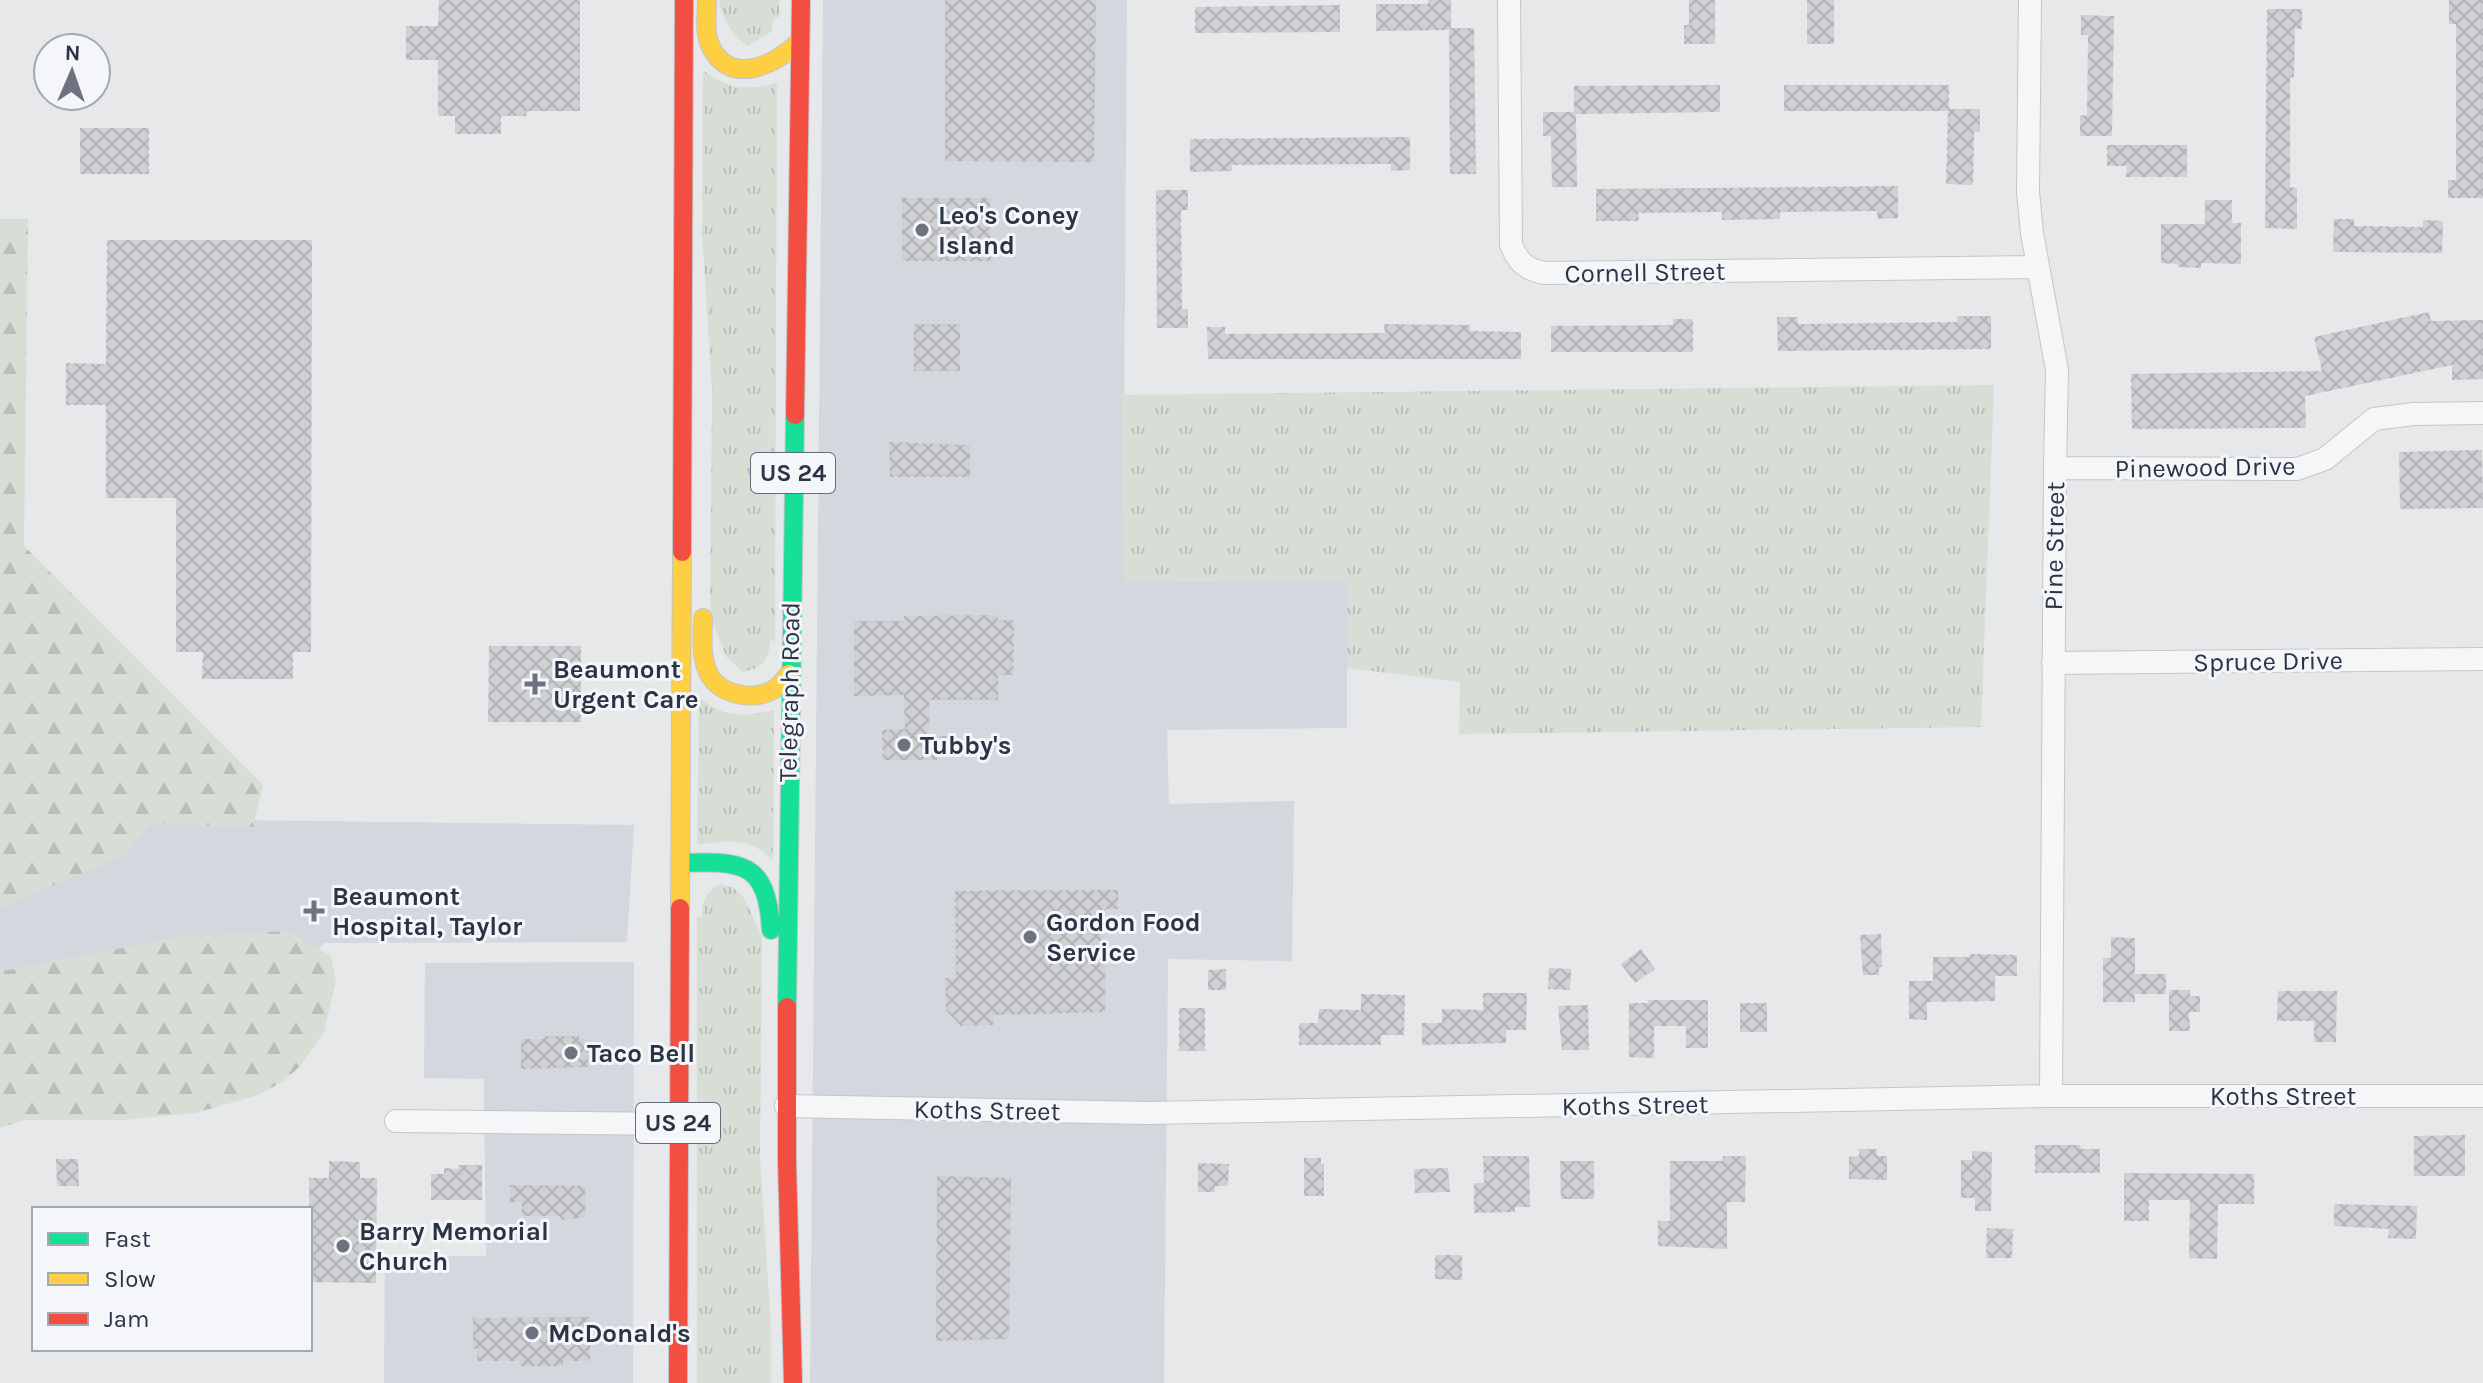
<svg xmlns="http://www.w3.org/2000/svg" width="2483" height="1383" font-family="Karla,sans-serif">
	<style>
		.built { fill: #d4d7dd }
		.grass { fill: url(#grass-tufts) }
		.forest { fill: url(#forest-firs) }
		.building { fill: url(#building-cross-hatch) }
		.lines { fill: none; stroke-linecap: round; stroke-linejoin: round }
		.street-casing { stroke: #c4c6c8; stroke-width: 24 }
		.fast-casing { stroke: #c2c5c8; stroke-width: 20 }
		.slow-casing { stroke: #c2c5c8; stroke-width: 20 }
		.jam-casing { stroke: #c2c5c8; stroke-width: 20 }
		.street { stroke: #f5f6f7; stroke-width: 22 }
		.fast { stroke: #16e098; stroke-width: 18 }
		.slow { stroke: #ffcf43; stroke-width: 18 }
		.jam { stroke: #f24e42; stroke-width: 18 }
		.poi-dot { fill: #6c737f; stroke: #f4f6f9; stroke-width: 3 }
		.labels { text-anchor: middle; stroke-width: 6; stroke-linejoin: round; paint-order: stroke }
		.shield { fill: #f4f6f9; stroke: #676e7b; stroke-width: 2 }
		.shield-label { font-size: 24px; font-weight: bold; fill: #2b3445 }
		.poi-label { font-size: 26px; font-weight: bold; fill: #2b3445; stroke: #f4f6f9; text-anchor: start }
		.street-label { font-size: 26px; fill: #2b3445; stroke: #f4f6f9 }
	</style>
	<defs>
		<pattern id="grass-tufts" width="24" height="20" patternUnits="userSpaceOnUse" patternTransform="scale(2)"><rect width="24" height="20" fill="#d6ded6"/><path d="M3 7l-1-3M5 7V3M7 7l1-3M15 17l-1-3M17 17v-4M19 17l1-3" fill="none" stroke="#b8bfb9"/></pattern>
		<pattern id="forest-firs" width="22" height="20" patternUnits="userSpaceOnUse" patternTransform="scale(2)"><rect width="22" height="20" fill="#d6ded6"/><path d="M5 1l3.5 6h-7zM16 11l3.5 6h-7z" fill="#b8bfb9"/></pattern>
		<pattern id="building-cross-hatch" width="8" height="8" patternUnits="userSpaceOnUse" patternTransform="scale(2)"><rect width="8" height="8" fill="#ced0d3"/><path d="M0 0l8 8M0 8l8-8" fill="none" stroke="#b1b3b6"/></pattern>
	</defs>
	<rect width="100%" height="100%" fill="#e6e8ea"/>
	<path class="built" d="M823 0H1127L1123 582 1347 581V728L1167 730 1169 804 1294 801 1292 961 1168 959 1164 1383H810Z
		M157 819 634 825 627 942 325 943 319 948 305 1041 0 1034V880Z
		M634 962 633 1383H384L385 1256H486L484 1079 424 1078 425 963Z"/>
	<path class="grass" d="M719 0H779V17L774 18 771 32 748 46C732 36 722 18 719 0Z
		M703 70C726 89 749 91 777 83L775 640 770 641C770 660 761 669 743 672L727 658 710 616 712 390 702 232Z
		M1994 385 1981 727 1459 734 1460 682 1347 668V581L1123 582 1122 395Z
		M699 697C722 718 745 717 774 710L773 861C751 837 727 840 697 845Z
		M720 884 734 888 744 898 762 936 760 1157 771 1327V1383H697V917H702C702 902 706 891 720 884Z"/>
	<path class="forest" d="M0 219H28L24 546 263 785 253 827 152 823 125 855 0 908Z
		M287 931 331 956 336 981 324 1032 300 1066 283 1082 255 1096 195 1113 123 1120H25L0 1128V974L3 971 178 937Z"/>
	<path class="building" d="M439 0H580V111H527L526 116H501V134H455V116H438V60H406V26H438Z
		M945 0H1096L1094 162 945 161Z
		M1428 0H1451V28H1474L1476 174H1450L1449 30 1376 31V4H1428Z
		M1689 0H1715V44H1684V25H1689Z
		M1807 0H1834V44H1807Z
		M2449 0H2483V198H2448V180H2456V24H2449Z
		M1340 5V32L1195 33V7Z
		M2267 9H2302V29H2295L2294 78 2290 77V187L2297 188V229L2265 228Z
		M2081 15 2114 16 2112 136H2080V115L2087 116 2088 35H2081Z
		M1720 85V112L1576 114 1577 187H1552L1551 136H1543V112H1574V86Z
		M1784 85H1949V109H1980V132H1974L1973 185 1946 184 1948 111H1784Z
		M80 128H149V174H80Z
		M1410 137V170L1391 171V164L1232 165V171L1190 172V139Z
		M2107 145H2187V177H2126L2127 166H2107Z
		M1898 186V218L1878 219 1877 211 1780 212V219L1722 220V212L1638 213 1639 221H1596V189Z
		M1156 190H1188V210H1181L1182 309H1188V328H1157Z
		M902 198H990L991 261H902Z
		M2205 200H2232V223H2241V264L2201 263V268L2178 267V264L2161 263V224H2205Z
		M2334 219H2354V226L2423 227V220L2443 221 2442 253 2333 252Z
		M107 240H312L311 652H293V679H202L203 652H176V498H106V405H66V363L106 364Z
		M2429 312 2431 321 2483 320V379L2452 380V365L2305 396 2306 428 2132 429 2131 374 2322 371 2314 337Z
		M1957 316H1991V349L1778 351 1777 317H1798V324L1957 322Z
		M1673 319H1693V352H1551V326L1673 325Z
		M914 324H960V371H914Z
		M1384 324 1470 325V331L1521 332V359H1208L1207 327H1225V334L1385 333Z
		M889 442 970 445V477H890Z
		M2482 450 2483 508 2400 509 2399 452Z
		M997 615 998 620H1014L1013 675H998V700H929V736H954V752H937V760H883L882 730 905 729 904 695 854 696V621H904V616Z
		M489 646H581V722H488Z
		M1118 890V909H1105V1012L993 1015V1025L961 1026 946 1010 945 978H956L955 891Z
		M1881 934 1882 967H1879V975H1863L1860 935Z
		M2111 937 2135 938V974H2166V994H2135V1002H2103V958H2111Z
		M1641 949 1655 969 1635 983 1621 964Z
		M1970 954 2017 955V976H1995V1001L1927 1002V1020L1909 1019V981H1933V957H1970Z
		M1549 968 1571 969 1570 990 1548 989Z
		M1226 969V990H1208V970Z
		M2169 990H2190V996H2200V1012H2189L2190 1031H2169Z
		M2278 991H2337L2336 1042H2314V1021H2277Z
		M1483 993H1527L1526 1030H1506V1043L1422 1045V1023H1442V1009L1483 1010Z
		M1361 994 1405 995 1404 1035H1381V1045H1299V1023H1318L1319 1009 1361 1010Z
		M1647 1000H1708V1048H1686V1026H1654V1058L1629 1057V1003H1649Z
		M1740 1003H1767V1032H1740Z
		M1588 1005 1589 1050H1562L1558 1006Z
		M1179 1008H1205V1051H1179Z
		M544 1036H579V1039H588V1067L521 1069V1039H544Z
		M2465 1135V1176H2414V1136Z
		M2035 1145H2080L2081 1149H2100V1173H2035Z
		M1859 1149H1877V1156H1887V1180L1849 1179V1157L1859 1156Z
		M1972 1151 1992 1152 1991 1211H1975V1198H1961V1160H1972Z
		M1483 1156H1529L1530 1207H1515V1212L1474 1213V1183H1484Z
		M1723 1156H1746L1745 1202H1727V1249L1658 1246V1221H1670V1161H1722Z
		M1304 1158H1321V1164H1324V1196H1304Z
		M56 1159H78L79 1186H57Z
		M329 1161 360 1162V1178H377L376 1283 310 1282 309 1178H329Z
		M1560 1161H1594V1199H1561Z
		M1198 1163 1229 1164 1228 1186H1215V1192H1198Z
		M458 1165H482V1200H431V1174H444V1168L458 1169Z
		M1448 1168 1450 1192 1415 1193 1414 1169Z
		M2124 1173 2254 1174V1204H2218L2217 1259 2189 1258 2190 1200H2149V1221H2124Z
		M937 1176 1011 1178 1009 1339 936 1341Z
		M510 1185 585 1186V1217L562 1220 559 1216H522V1202H510Z
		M2334 1204 2417 1206 2416 1239 2388 1238 2389 1229 2334 1226Z
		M1987 1228 2013 1229 2012 1258H1986Z
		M1435 1255H1462V1280L1435 1279Z
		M590 1317V1361H563V1366H520V1361H477V1349H473V1318Z"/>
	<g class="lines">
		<g class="street-casing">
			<path id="street" d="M1509 0 1511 244C1517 262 1527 270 1545 273L2038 267
				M2030 0 2028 192 2032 233 2057 370 2055 468 2051 1096
				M2055 468 2297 469 2325 459 2374 419 2414 414 2483 413
				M2053 663 2483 659
				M786 1106 1147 1113 2051 1096H2483
				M396 1121 678 1124"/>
		</g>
		<g class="fast-casing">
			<path id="fast" d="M681 863C742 861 767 861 771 930
				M787 1007 795 415"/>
		</g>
		<g class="slow-casing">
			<path id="slow" d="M707 0C707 14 704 31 710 45 729 88 776 65 800 41
				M703 618C703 636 700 657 709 674 720 696 757 702 776 688 781 684 785 679 789 674
				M680 908 682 552"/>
		</g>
		<g class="jam-casing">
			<path id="jam" d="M795 415 801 0
				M682 552 684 0
				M787 1007V1162L793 1383
				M678 1383 680 908"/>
		</g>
		<use href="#street" class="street"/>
		<use href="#fast" class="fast"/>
		<use href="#slow" class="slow"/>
		<use href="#jam" class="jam"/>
	</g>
	<g class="poi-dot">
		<circle cx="922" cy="230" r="8"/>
		<path d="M531 672h8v8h8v8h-8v8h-8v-8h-8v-8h8z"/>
		<circle cx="904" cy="745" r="8"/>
		<path d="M310 899h8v8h8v8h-8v8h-8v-8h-8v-8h8z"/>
		<circle cx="1030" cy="937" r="8"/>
		<circle cx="571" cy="1053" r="8"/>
		<circle cx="343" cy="1246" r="8"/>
		<circle cx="532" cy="1333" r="8"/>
	</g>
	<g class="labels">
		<g class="shield">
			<rect x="751" y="453" width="84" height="40" rx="6"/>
			<rect x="636" y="1103" width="84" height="40" rx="6"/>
		</g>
		<g class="shield-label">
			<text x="793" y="481">US 24</text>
			<text x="678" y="1131">US 24</text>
		</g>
		<g class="poi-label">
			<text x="938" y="224">Leo's Coney<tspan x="938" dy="30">Island</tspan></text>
			<text x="553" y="678">Beaumont<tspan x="553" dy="30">Urgent Care</tspan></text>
			<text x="920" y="754">Tubby's</text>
			<text x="332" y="905">Beaumont<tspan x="332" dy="30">Hospital, Taylor</tspan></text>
			<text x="1046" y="931">Gordon Food<tspan x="1046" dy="30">Service</tspan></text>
			<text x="587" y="1062">Taco Bell</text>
			<text x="359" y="1240">Barry Memorial<tspan x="359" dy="30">Church</tspan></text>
			<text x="548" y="1342">McDonald's</text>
		</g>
		<g class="street-label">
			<text transform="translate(1645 272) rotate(-1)" y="9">Cornell Street</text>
			<text transform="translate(2205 467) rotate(-1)" y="9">Pinewood Drive</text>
			<text transform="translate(2054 546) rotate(-89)" y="9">Pine Street</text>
			<text transform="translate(2268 661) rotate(-1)" y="9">Spruce Drive</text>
			<text transform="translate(789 692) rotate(-89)" y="9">Telegraph Road</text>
			<text x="2283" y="1105">Koths Street</text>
			<text transform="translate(1635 1105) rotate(-1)" y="9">Koths Street</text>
			<text transform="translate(987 1110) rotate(1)" y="9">Koths Street</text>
		</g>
	</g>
	<rect x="32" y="1207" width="280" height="144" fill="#f4f6f9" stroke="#a4a8b1" stroke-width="2"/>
	<rect x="48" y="1233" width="40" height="12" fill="#16e098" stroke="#a4a8b1" stroke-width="2"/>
	<text x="104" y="1247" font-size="24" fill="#2b3445">Fast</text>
	<rect x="48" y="1273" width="40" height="12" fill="#ffcf43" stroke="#a4a8b1" stroke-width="2"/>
	<text x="104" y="1287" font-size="24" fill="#2b3445">Slow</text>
	<rect x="48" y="1313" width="40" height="12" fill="#f24e42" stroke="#a4a8b1" stroke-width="2"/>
	<text x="104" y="1327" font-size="24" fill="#2b3445">Jam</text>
	<g transform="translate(72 72) rotate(2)"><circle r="38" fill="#f4f6f9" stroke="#a4a8b1" stroke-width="2"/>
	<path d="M0-6L14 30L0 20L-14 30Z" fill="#6c737f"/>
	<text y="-12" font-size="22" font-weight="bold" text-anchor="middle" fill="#2b3445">N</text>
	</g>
</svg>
